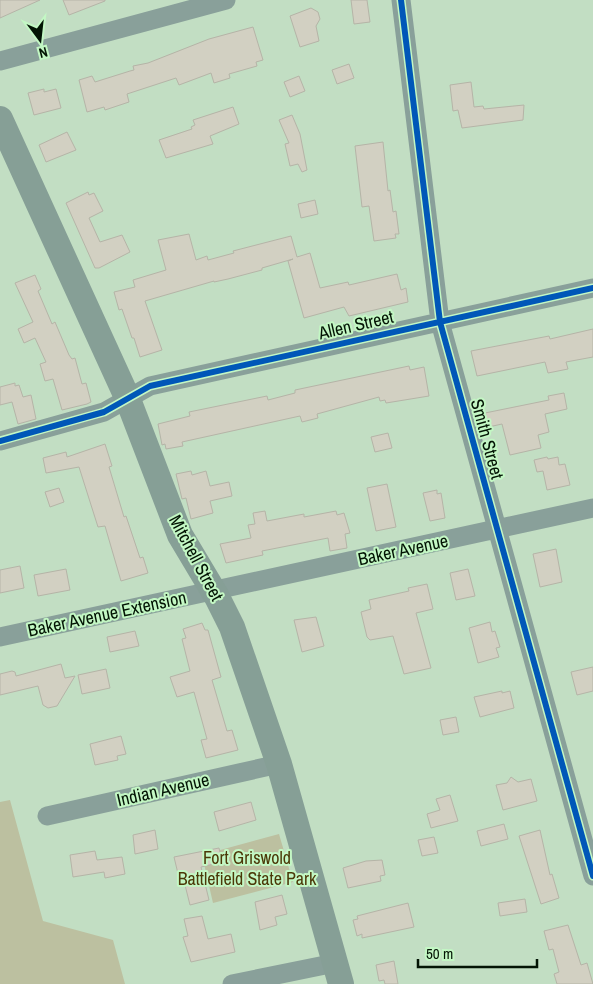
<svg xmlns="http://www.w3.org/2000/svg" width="593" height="984" font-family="'Archivo Narrow',sans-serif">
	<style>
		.green { fill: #bcc0a0 }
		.building { fill: #d2d0c2; stroke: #b5b4a7 }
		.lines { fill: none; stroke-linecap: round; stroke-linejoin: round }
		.minor { stroke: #89a09a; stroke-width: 19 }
		.secondary { stroke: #869f96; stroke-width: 26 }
		.cycleway-casing { stroke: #c3f7c4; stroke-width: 9 }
		.cycleway { stroke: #0057b8; stroke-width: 6 }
		.labels { text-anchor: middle; stroke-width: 4; stroke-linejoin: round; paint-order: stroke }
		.street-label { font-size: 18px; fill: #031404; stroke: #c3f7c4 }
		.park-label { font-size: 18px; fill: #4b3808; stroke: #c3f7c4 }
	</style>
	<rect width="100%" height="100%" fill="#c2dec3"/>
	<path class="green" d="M10 800 43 921 113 940 125 984H0V802Z
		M279 834 293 882 213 903 202 855Z"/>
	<path class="building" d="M0 0H40L0 18Z
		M63 0H105V1L69 15Z
		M351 0H367L370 22 354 24Z
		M311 8 318 12 320 19 316 26 319 41 300 47 290 16Z
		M253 27 263 60 256 62 257 66 229 74 230 78 214 83 211 73 179 85 176 78 127 94 129 102 105 110 104 107 87 112 79 80 92 76 95 82 130 71 134 70 133 66 148 63 209 39Z
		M349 64 354 78 337 84 332 70Z
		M299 76 305 91 290 97 284 82Z
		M471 82 474 107 483 106 484 109 524 105 523 120 462 128 458 110 453 111 450 85Z
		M44 89V92L56 89 61 108 34 115 28 93Z
		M233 107 239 124 210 136 213 144 166 158 159 140 192 129 191 127 195 125 193 120Z
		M292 115 300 134 307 170 302 172 298 164 290 166 285 144 289 143 279 120Z
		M67 132 76 150 46 162 39 145Z
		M383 142 388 191 390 190 393 212 396 211 399 234H395L396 238 374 241 369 206 362 207 355 146Z
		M88 192 89 195 94 193 103 211 89 218 100 242 122 235 130 252 99 268H95L66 203Z
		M315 200 318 214 301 218 298 204Z
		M189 234 196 260 207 256 208 260 234 253 233 251 291 236 297 257 310 253 320 288 348 282 349 285 397 274 401 290 406 288 408 302 349 316 344 307 304 318 288 261 293 259 262 268V270L228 279 214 282V281L145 301 162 350 140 357 134 338H132L122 309 119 310 114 292 135 287 133 280 166 270 158 240Z
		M35 275 41 289 38 291 52 324 55 322 69 355 72 359 75 358 82 384 86 383 91 402 87 404 62 410 53 379 45 381 40 364 46 362 35 338 24 343 18 329 33 322 15 283Z
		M593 329V357L566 362 568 369 548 373 545 362 477 376 471 351 549 336 550 339Z
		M409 366 410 370 424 367 429 396 386 403 385 400 380 401 379 397 317 414 318 418 302 422 300 416 182 442 183 446 166 449 165 444 162 445 158 424 190 416 189 412 267 396 268 400 295 393V390Z
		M15 383V386L19 385 23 397 31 395 36 419 18 424 12 402 0 405V387Z
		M564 393 567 409 545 414 549 432 538 435 541 448 510 455 502 424 484 428 480 414 549 400 548 396Z
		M388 433 392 448 375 452 371 437Z
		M105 444 112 466 109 467 124 517 126 516 140 558 143 557 148 573 121 581 105 526 98 527 79 467 46 473 43 458 66 452 67 457Z
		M547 457 548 459 558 457 559 465 565 464 570 485 547 490 543 471 537 472 534 460Z
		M191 471 192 475 206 471 210 486 229 482 232 496 210 501 213 513 191 519 186 498 182 499 176 474Z
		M387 484 396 527 376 531 367 488Z
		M59 488 64 502 50 507 45 492Z
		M437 490V494L441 493 445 518 430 521 423 493Z
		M265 511 267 521 304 514V517L336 511 337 515 344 513 350 533 345 534 347 548 330 551 328 538 262 551 263 555 226 563 220 544 251 538 248 525 255 524 253 513Z
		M556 549 562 582 540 587 533 554Z
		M20 566 24 588 0 593V570Z
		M66 569 70 590 38 596 34 575Z
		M468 569 475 596 456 600 450 573Z
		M427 584 433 609 416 613 431 668 404 674 393 636 370 640 367 637 361 612 371 609 369 600 409 591 408 588Z
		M316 617 324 646 302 652 294 620Z
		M490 622 492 632 495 631 500 647 496 648 499 657 478 663 469 628Z
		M202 623 205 630H208L221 677 212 680 227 731 232 730 238 750 206 758 201 740 207 739 194 692 177 697 170 677 190 671 182 639 186 638 183 629Z
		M135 631 139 646 110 652 107 637Z
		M61 664 65 678 75 676 57 706 48 708 43 705 38 686 0 695V674L12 671 15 672 16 676Z
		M593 667V691L577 695 571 672Z
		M106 669 110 688 82 694 78 675Z
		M502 691V693L510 691 514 708 480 717 474 697Z
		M456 717 459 732 443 735 440 720Z
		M121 736 126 754 117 756 118 760 95 765 90 744Z
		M511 777 518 782 531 779 537 801 503 810 496 785 507 783Z
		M450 795 458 821 431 828 427 814 440 810 436 799Z
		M251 802 256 820 219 831 214 812Z
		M504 824 508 839 481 846 477 831Z
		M155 830 158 849 135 854 133 835Z
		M540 830 550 875 552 874 559 898 541 904 519 836Z
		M434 837 438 853 422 856 418 840Z
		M219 848 222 862 201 867 209 900 190 905 184 881 180 882 174 857Z
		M95 851 97 860 122 857 125 874 105 878 104 872 73 877 70 855Z
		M382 860 385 875 380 876 381 881 348 888 343 868 366 861Z
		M282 895 287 914 275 917 277 925 260 930 255 902Z
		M525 899 527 912 500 916 498 903Z
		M408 903 414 927 362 938V934L357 936 353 920 358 919 357 916Z
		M202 916 208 939 231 934 235 952 191 962 183 937 188 936 184 919Z
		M568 925 581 965 587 963 593 984H557L554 974 559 972 553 949 549 950 544 931Z
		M394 961 398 984H385L384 980 379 981 376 965Z"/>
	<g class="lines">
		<path class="minor" d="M401 0 440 322 593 876
			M0 61 226 0
			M0 441 104 412 150 386 593 288
			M0 637 593 508
			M47 816 279 764
			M232 984 335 963"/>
		<path class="secondary" d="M0 119 127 397 180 535 217 597 232 627 279 764 341 984"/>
		<g class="cycleway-casing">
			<path id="cycleway" d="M401 0 440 322 593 876
				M0 441 104 412 150 386 593 288"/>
		</g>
		<use href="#cycleway" class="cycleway"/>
	</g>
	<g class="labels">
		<g class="street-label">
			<text transform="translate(356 325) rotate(-13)" y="6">Allen Street</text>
			<text transform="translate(487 439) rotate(75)" y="6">Smith Street</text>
			<text transform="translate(403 550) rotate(-12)" y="6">Baker Avenue</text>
			<text transform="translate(196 558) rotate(62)" y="6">Mitchell Street</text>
			<text transform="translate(107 614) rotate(-12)" y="6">Baker Avenue Extension</text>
			<text transform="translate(163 790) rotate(-13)" y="6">Indian Avenue</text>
		</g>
		<g class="park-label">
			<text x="247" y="864">Fort Griswold<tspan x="247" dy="21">Battlefield State Park</tspan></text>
		</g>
	</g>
	<g transform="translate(40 40) rotate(165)" stroke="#c3f7c4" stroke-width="4" paint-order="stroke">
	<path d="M0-4L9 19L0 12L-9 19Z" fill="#031404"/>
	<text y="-8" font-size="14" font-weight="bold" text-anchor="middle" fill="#031404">N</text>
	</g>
	<path d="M418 959v8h119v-8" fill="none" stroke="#031404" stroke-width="2.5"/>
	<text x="426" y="959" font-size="15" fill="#031404" stroke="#c3f7c4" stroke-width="4" paint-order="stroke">50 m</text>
</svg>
